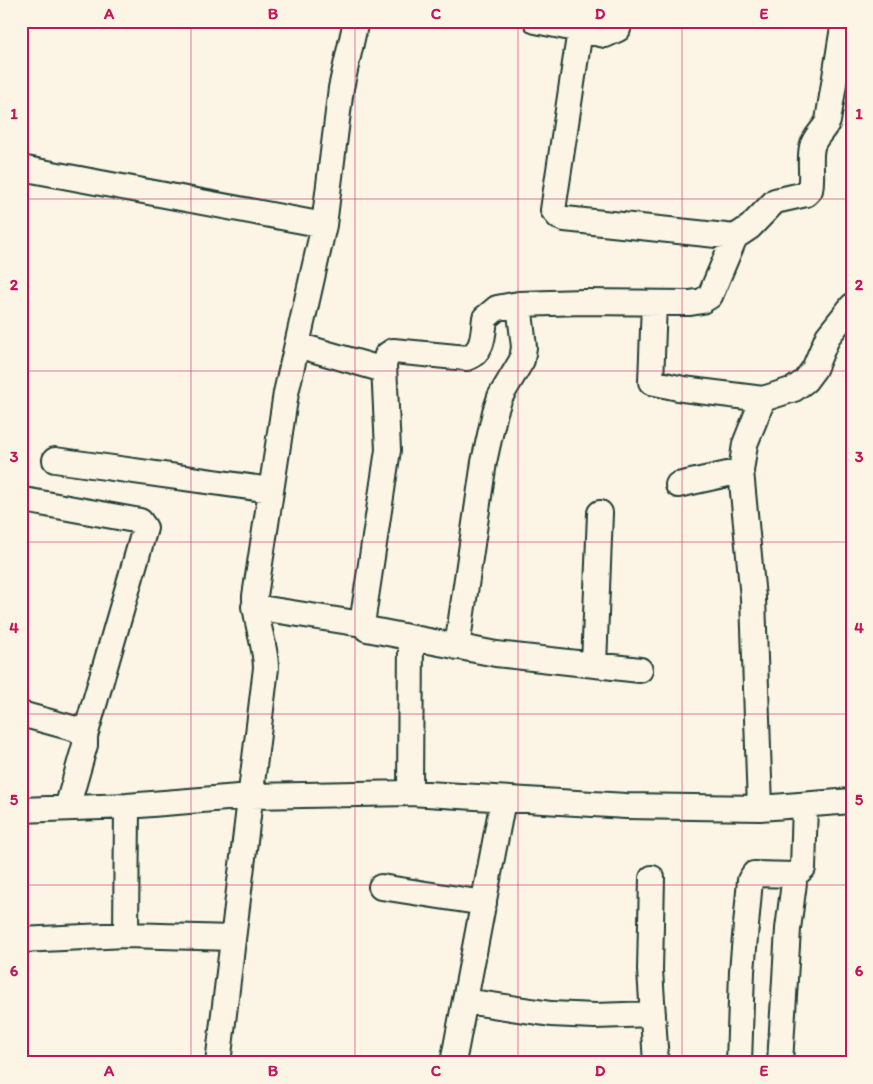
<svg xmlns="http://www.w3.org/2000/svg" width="873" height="1084" font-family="Itim,sans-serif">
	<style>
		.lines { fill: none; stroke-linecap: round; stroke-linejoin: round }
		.street-casing { stroke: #1f3d34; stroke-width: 28 }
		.street { stroke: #fcf5e5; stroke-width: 24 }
		.grid { fill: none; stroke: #c2185b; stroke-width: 1; stroke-opacity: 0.55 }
		.neatline { fill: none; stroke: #c2185b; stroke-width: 2 }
		.grid-label { font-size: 16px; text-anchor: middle; font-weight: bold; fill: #c2185b }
	</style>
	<rect width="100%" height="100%" fill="#fcf5e5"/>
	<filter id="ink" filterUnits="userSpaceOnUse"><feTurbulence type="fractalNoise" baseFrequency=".02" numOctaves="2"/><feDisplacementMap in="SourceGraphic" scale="10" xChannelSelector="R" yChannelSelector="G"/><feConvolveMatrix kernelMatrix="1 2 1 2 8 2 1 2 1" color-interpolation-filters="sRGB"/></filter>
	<g filter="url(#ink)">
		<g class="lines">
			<g class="street-casing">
				<path id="street" d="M536 21 605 35 618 29 620 21
					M580 30 553 210 559 217 565 219 735 237
					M21 168 324 225
					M654 303 651 382 683 389 763 399 745 444 741 471
					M297 345 377 368 384 365
					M763 399 794 389 805 381 814 369 828 336 852 306
					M55 460 271 490
					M678 485 741 471 753 598 760 808
					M24 500 140 521 145 528 85 736
					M254 607 362 624
					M457 647 484 462 495 412 500 397 522 360 524 347 519 304
					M594 665 600 513
					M640 670 496 654 367 629 362 624 388 450 384 365 387 355 393 351 467 358C484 352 483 333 485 318L497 308 519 304 583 302 690 303 702 301 710 296 735 237 750 227 775 201 806 194 810 190C813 176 809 161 812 147 814 137 824 130 828 121L844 21
					M21 714 76 729 85 736V745L67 808
					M410 793 411 638
					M21 810 127 806 251 796 410 793 626 806 760 808 852 801
					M652 878 650 970 656 1063
					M381 887 484 903
					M126 935 127 806
					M21 940 126 935 233 938
					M465 1001 551 1014 595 1016 653 1014
					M218 1063 266 668C266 643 254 621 255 596L286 393 324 225 341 88 356 21
					M453 1063 503 800
					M739 1063 742 971 750 880 754 874 795 875 803 868 805 805
					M780 1063 788 929 795 875"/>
			</g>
			<use href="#street" class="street"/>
		</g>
	</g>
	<path class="grid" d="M191 21V1063M355 21V1063M518 21V1063M682 21V1063M21 199H852M21 371H852M21 542H852M21 714H852M21 885H852"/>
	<rect width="873" height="1084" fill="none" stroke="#fcf5e5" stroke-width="55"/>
	<rect x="28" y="28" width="818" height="1028" class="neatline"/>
	<g class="grid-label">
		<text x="109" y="19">A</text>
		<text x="273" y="19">B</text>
		<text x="436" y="19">C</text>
		<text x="600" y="19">D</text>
		<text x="764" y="19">E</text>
		<text x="14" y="119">1</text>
		<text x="859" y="119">1</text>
		<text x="14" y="290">2</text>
		<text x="859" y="290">2</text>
		<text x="14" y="462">3</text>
		<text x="859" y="462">3</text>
		<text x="14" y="633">4</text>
		<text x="859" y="633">4</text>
		<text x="14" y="805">5</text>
		<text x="859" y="805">5</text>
		<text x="14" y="976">6</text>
		<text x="859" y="976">6</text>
		<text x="109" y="1076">A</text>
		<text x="273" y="1076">B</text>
		<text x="436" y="1076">C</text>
		<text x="600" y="1076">D</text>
		<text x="764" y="1076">E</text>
	</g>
</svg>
